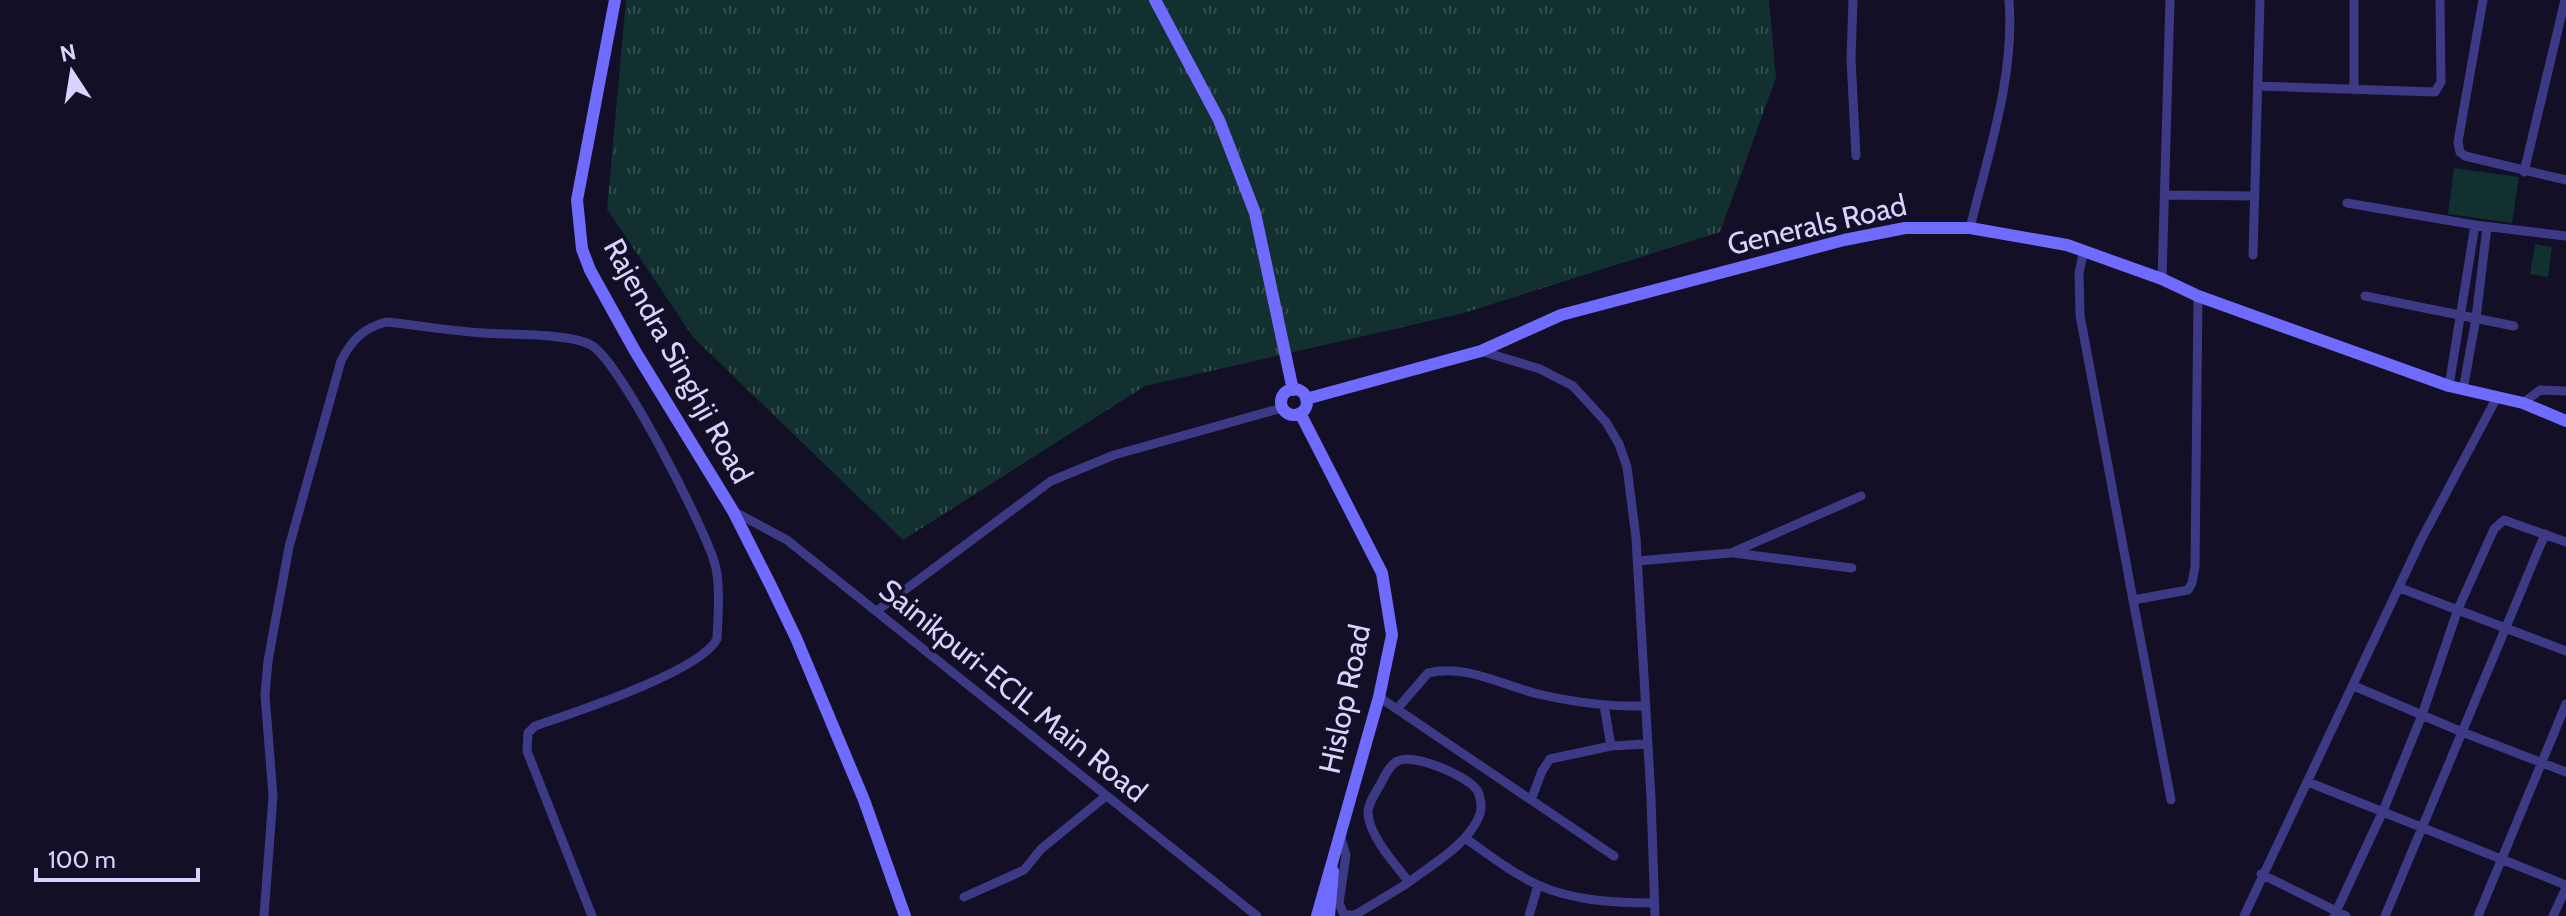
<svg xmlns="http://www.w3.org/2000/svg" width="2566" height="916" font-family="Cabin,sans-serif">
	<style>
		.grass { fill: url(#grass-tufts) }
		.park { fill: #12302f }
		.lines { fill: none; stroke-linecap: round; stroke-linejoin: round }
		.street { stroke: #3d3a85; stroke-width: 9 }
		.secondary { stroke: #6f6bff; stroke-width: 12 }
		.labels { text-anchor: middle; stroke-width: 7; stroke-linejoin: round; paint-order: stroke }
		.street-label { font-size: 30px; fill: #d9d4ff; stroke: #130f26 }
	</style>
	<defs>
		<pattern id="grass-tufts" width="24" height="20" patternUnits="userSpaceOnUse" patternTransform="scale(2)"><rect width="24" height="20" fill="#12302f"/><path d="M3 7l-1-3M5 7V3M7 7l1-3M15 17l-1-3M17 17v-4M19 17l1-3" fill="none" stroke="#344d4e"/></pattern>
	</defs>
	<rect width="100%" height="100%" fill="#130f26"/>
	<path class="grass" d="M626 0H1769L1776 78 1720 232 1464 313 1145 386 903 540 693 337 607 209Z"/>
	<path class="park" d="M2454 168 2519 177 2512 223 2448 214Z
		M2535 244 2552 247 2548 277 2530 274Z"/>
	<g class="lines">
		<path class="street" d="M1853 0 1851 59 1856 156
			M2354 0V90
			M2483 0 2458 142 2460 152 2465 156 2566 180
			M2258 86 2435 92 2441 82 2440 0
			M2524 172 2565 0
			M2165 195 2255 196
			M2347 203 2475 225 2566 236
			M1970 228C1988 154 2015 77 2009 0
			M2084 250 2079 273 2080 315 2133 600 2188 590 2192 583 2195 567 2198 296
			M2253 255 2260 0
			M2162 279 2170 0
			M2365 296 2514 326
			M1481 351 1540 369 1573 386 1606 422 1619 444 1627 467 1636 538 1651 798 1655 916
			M2449 386 2475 225
			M2463 390 2476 318 2487 227
			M2523 403 2540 390 2566 391
			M733 511 787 540 1257 916
			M1734 553 1852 568
			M1637 561 1731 553 1861 496
			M2400 588 2566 651
			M2133 600 2171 800
			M878 610 1051 481 1114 455 1282 408
			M2354 686 2462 732 2566 772
			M1379 697 1614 856
			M1604 705 1611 746
			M1397 709 1428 673C1467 664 1501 685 1538 694 1573 702 1609 707 1645 706
			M2308 782 2566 885
			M1531 800 1542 771 1550 759 1611 746 1647 744
			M1340 835 1346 855 1339 903 1344 915H1355L1403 886 1409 882C1434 863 1469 844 1480 814 1482 807 1481 797 1477 790 1467 776 1415 753 1398 761 1390 764 1384 777 1380 785 1375 793 1368 804 1368 813 1369 836 1395 864 1409 882
			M1465 838C1489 855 1512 873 1538 885 1574 901 1616 903 1654 903
			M2261 874 2346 916
			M964 897 1024 870 1041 849 1106 796
			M264 916 273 796 265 695 268 661 289 547 341 361C351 341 363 328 386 322 418 325 450 331 483 333 510 335 569 333 591 345 620 361 703 525 714 561 721 581 718 617 717 639 700 672 572 713 535 726L528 733 527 751 592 916
			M1529 916 1538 885
			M2244 916 2421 540 2496 399
			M2334 916 2383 811 2422 715 2458 609 2494 529 2504 520 2566 542
			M2385 916 2545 534
			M2478 916 2566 704
			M2553 916 2566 888"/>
		<path class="secondary" d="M615 0 577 200 582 249 590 270 635 351 733 511 770 584 796 638 864 800 905 916
			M1155 0 1219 120 1255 213 1293 390
			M1281 402a13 13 0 1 1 26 0a13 13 0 1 1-26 0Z
			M1306 399 1481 351 1561 315 1844 240 1905 228H1970L2067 245 2162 279 2198 296 2449 386 2523 403 2566 421
			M1300 413 1382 573 1392 635 1379 697 1317 916
			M1329 916 1333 871"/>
	</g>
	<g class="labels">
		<g class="street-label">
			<text transform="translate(1817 225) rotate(-13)" y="10">Generals Road</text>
			<text transform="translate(678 361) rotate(61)" y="10">Rajendra Singhji Road</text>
			<text transform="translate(1013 691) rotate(39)" y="10">Sainikpuri-ECIL Main Road</text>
			<text transform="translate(1345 699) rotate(-78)" y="10">Hislop Road</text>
		</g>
	</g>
	<g transform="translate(72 72) rotate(348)" stroke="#130f26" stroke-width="6" paint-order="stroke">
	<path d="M0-6L14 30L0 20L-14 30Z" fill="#d9d4ff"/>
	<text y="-12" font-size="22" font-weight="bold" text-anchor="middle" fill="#d9d4ff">N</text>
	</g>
	<path d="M36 868v12h162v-12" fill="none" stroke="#d9d4ff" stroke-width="4"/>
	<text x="48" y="868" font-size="24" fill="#d9d4ff" stroke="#130f26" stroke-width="6" paint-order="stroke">100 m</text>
</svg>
